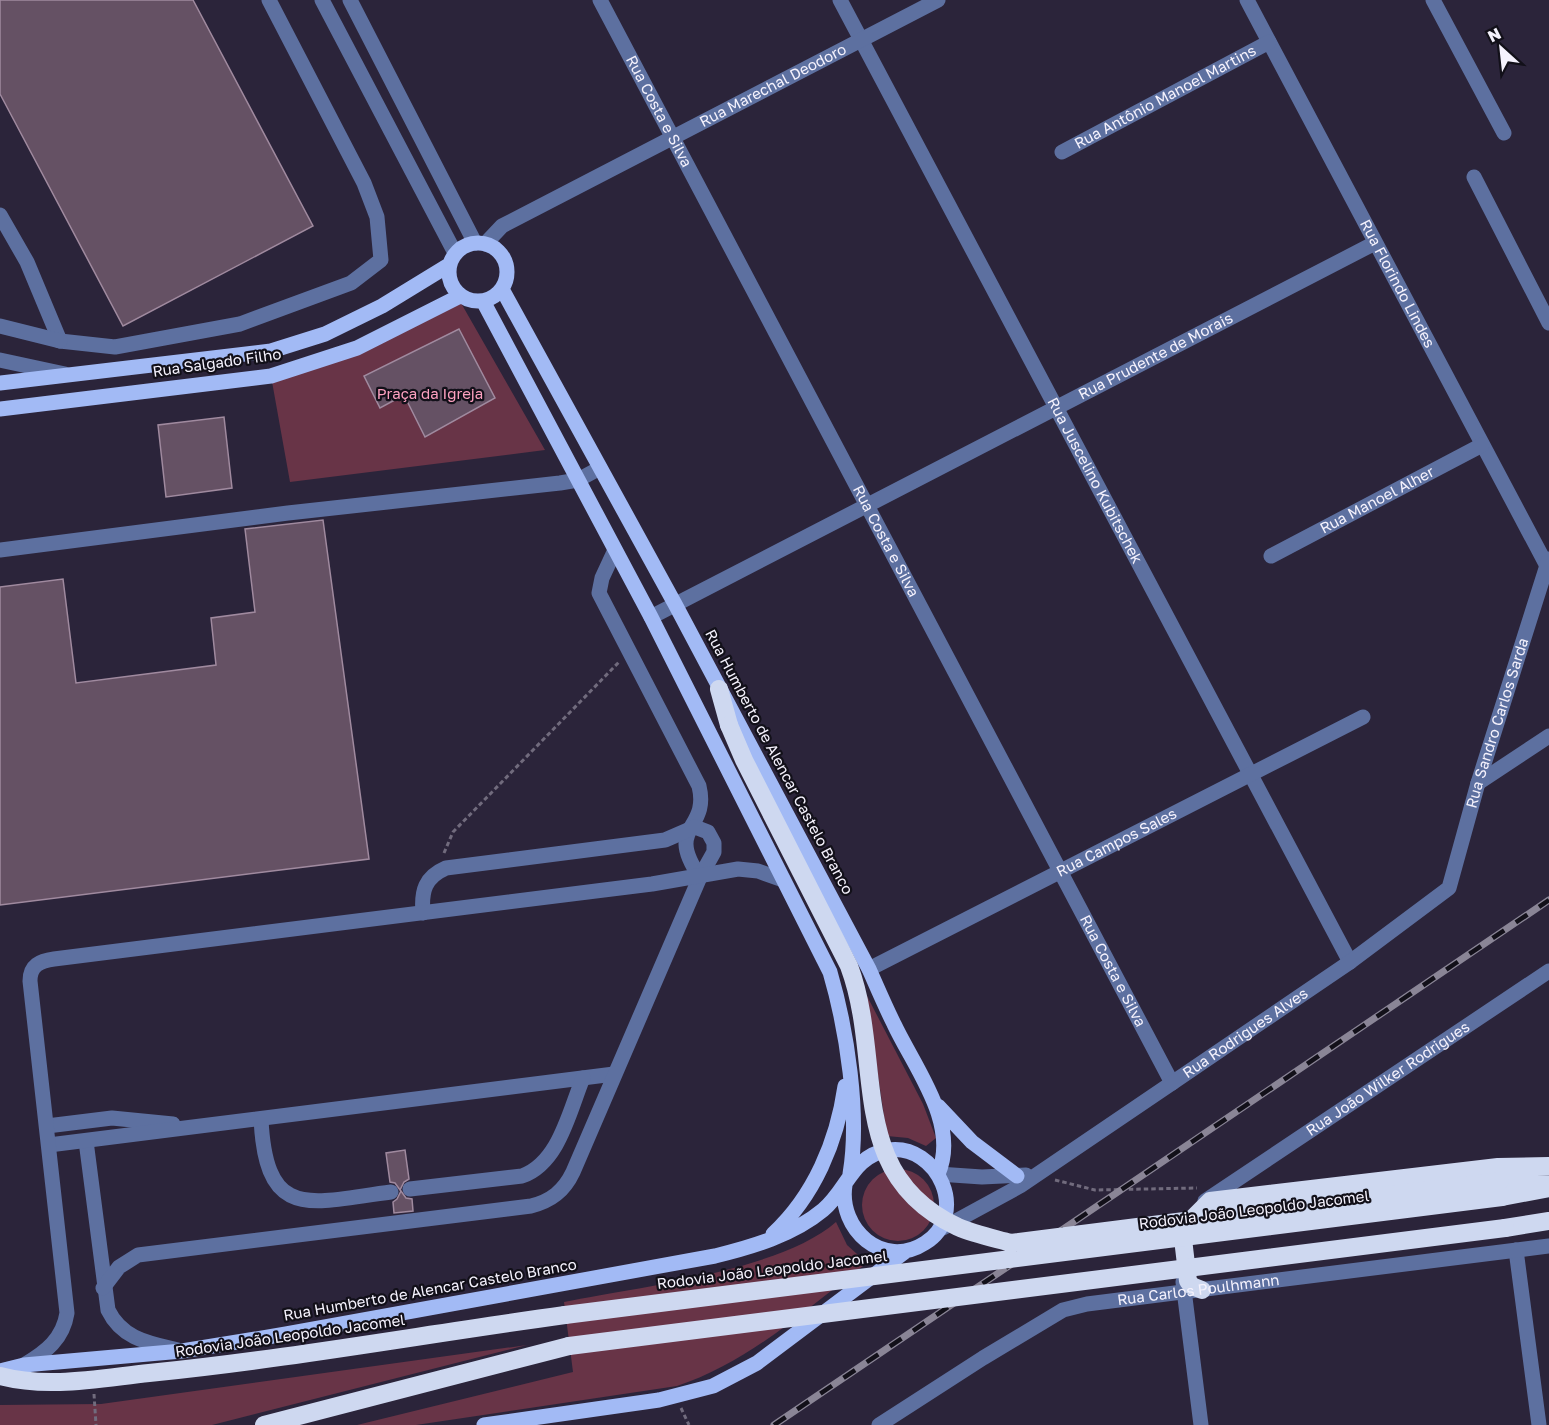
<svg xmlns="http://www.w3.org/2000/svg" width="1549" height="1425" font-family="'Golos Text',sans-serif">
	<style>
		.green { fill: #683447 }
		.building { fill: #655164; stroke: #a08a9f; stroke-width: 1.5 }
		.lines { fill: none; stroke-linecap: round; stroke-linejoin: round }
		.path { stroke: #716b7d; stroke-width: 3; stroke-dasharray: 4.5 3; stroke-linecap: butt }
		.minor { stroke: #5d70a0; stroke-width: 15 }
		.major { stroke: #a2baf5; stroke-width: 15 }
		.highway { stroke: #ced8f0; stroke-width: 18 }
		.rail-casing { stroke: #8a8596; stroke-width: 7 }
		.rail { stroke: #121019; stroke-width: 4.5; stroke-dasharray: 14; stroke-linecap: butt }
		.highway-bridge { stroke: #ced8f0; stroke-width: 18 }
		.labels { text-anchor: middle; stroke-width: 4.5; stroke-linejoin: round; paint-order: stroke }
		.street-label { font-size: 15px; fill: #f5f2fd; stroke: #121019 }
		.park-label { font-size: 15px; fill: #fda1c0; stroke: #121019 }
	</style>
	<rect width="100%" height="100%" fill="#2b243a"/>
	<path class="green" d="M461 303 545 450 290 482 271 376Z
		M866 994 923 1104 936 1138 926 1146 908 1138 887 1136Z
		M862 1205a36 36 0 1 1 72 0a36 36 0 1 1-72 0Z
		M836 1222 847 1245 867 1263C807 1308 750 1362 677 1386L416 1425H357L573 1372 564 1302C638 1287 780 1271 836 1222Z
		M527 1345 212 1425H0V1405L101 1404Z"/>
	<path class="building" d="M0 0H193L313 226 123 326 0 94Z
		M459 329 495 398 425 437 404 395 380 408 364 376Z
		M224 417 232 488 166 497 158 425Z
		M323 520 369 859 0 905V587L63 579 76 683 216 665 211 618 255 612 245 529Z
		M405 1150 409 1179 404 1182 400 1190 395 1183 390 1182 386 1153Z
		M401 1191 406 1198 412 1199 413 1211 394 1213 393 1202 397 1199Z"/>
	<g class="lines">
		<path class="path" d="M444 853 453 832 619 662
			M1055 1180 1095 1190 1197 1188
			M94 1394 96 1425
			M681 1408 689 1425"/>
		<g class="minor">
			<path d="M322 0 455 253"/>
			<path d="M350 0 475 243"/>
			<path id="s1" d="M600 0 1172 1083"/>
			<path id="s2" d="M840 0 1350 962"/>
			<path id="s3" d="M1247 0 1547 566"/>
			<path d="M1433 0 1504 133"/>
			<path id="s4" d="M1062 152 1269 42"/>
			<path d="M1474 177 1549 323"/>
			<path d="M0 215 27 262 60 341 115 347 240 324 351 283 381 260 377 217 364 183 269 0"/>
			<path id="s5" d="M485 244 502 226 938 0"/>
			<path d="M0 326 60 341"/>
			<path d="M0 360 65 374"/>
			<path d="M0 550 288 513 560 483 578 480 600 468"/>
			<path d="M615 550 602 578 599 593 699 786C710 831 664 825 700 877"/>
			<path id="s6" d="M1271 556 1482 445"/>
			<path id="s7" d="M651 617 1375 243"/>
			<path d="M1478 783 1549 736"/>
			<path id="s8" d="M869 969 1363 717"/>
			<path d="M261 1119C266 1223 311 1202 391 1192"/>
			<path d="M47 1126 112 1118 173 1124"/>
			<path d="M86 1141 108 1310C122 1339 149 1343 178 1350"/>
			<path d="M49 1145 614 1074"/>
			<path d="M938 1174 982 1177 1026 1175"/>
			<path d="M410 1189 522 1176C559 1163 569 1112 583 1078"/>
			<path id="s9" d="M1205 1201 1549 971"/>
			<path id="s10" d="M943 1228 1020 1186 1172 1083 1350 962 1449 888 1478 783 1549 559"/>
			<path d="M1516 1250 1539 1425"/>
			<path d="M1183 1282 1201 1425"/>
			<path d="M103 1288 119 1267 138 1255 531 1206C551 1201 564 1191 573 1172L700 877 714 852V843L708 832 695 827 665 840 446 868C425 877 421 891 423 913"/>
			<path d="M24 1365C46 1352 63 1339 67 1313L30 981C30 965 40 961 54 959L652 884 738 869 758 871 783 880"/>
			<path id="s11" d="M879 1425 983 1358 1063 1310 1087 1304 1549 1246"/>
		</g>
		<path class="major" d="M449 272a29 29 0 1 1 58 0a29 29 0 1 1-58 0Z
			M502 289 675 604 869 969C877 987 885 1006 894 1024 914 1067 960 1124 938 1174
			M483 301 651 617 830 972C847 1030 860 1115 850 1174
			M0 383 271 351 325 334 382 306 449 265
			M0 409 271 376 357 348 460 296
			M938 1106 972 1142 1017 1176
			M773 1234C814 1196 837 1142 845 1086
			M0 1371 24 1365 182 1351 286 1334 715 1256C752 1247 793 1235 823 1210 848 1189 852 1156 888 1150 938 1143 970 1215 925 1243 883 1270 838 1229 845 1185
			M484 1425 659 1400 713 1386 757 1363 906 1251"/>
		<path class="highway" d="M719 689 729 725
			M1500 1181 1541 1177
			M1502 1197 1549 1188
			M1505 1228 1549 1221
			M1202 1290 1192 1286 1188 1281 1183 1239 1194 1217 1210 1201 1498 1167 1549 1166
			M0 1376C48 1389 101 1378 149 1373 288 1359 426 1334 565 1315
			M264 1425 569 1346"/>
		<g class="rail-casing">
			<path id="rail" d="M774 1425 1549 900"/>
		</g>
		<use href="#rail" class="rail"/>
		<path class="highway-bridge" d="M729 725 744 760 849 966C885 1062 844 1174 958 1227 974 1234 993 1238 1011 1243L1500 1181
			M565 1315 1502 1197
			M569 1346 1505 1228"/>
	</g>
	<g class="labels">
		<g class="street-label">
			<text dy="5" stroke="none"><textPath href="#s5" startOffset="330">Rua Marechal Deodoro</textPath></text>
			<text dy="5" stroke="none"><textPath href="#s4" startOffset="117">Rua Antônio Manoel Martins</textPath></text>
			<text dy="5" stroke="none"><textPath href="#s1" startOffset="126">Rua Costa e Silva</textPath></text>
			<text dy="5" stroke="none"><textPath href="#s3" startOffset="321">Rua Florindo Lindes</textPath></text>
			<text dy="5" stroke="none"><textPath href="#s7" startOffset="568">Rua Prudente de Morais</textPath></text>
			<text transform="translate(217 363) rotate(-8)" y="5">Rua Salgado Filho</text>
			<text dy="5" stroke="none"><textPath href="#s2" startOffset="544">Rua Juscelino Kubitschek</textPath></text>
			<text dy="5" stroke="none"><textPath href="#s6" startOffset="120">Rua Manoel Alher</textPath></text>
			<text dy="5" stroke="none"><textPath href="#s1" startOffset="612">Rua Costa e Silva</textPath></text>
			<text dy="5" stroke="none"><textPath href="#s10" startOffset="782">Rua Sandro Carlos Sarda</textPath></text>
			<text transform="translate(779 762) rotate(62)" y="5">Rua Humberto de Alencar Castelo Branco</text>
			<text dy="5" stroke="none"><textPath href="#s8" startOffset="278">Rua Campos Sales</textPath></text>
			<text dy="5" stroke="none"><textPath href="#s1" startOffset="1098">Rua Costa e Silva</textPath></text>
			<text dy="5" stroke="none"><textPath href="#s10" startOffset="360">Rua Rodrigues Alves</textPath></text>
			<text dy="5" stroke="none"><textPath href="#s9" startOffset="220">Rua João Wilker Rodrigues</textPath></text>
			<text transform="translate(1254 1210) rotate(-7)" y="5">Rodovia João Leopoldo Jacomel</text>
			<text transform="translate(772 1270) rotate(-7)" y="5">Rodovia João Leopoldo Jacomel</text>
			<text transform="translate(430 1290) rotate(-10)" y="5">Rua Humberto de Alencar Castelo Branco</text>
			<text dy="5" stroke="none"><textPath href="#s11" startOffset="354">Rua Carlos Poulhmann</textPath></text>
			<text transform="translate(290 1336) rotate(-8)" y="5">Rodovia João Leopoldo Jacomel</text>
		</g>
		<g class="park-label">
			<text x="430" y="399">Praça da Igreja</text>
		</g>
	</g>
	<g transform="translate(1501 48) rotate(333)" stroke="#121019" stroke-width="4.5" paint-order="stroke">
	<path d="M0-4.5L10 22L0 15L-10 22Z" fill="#f5f2fd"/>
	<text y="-9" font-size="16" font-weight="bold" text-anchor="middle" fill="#f5f2fd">N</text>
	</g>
</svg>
